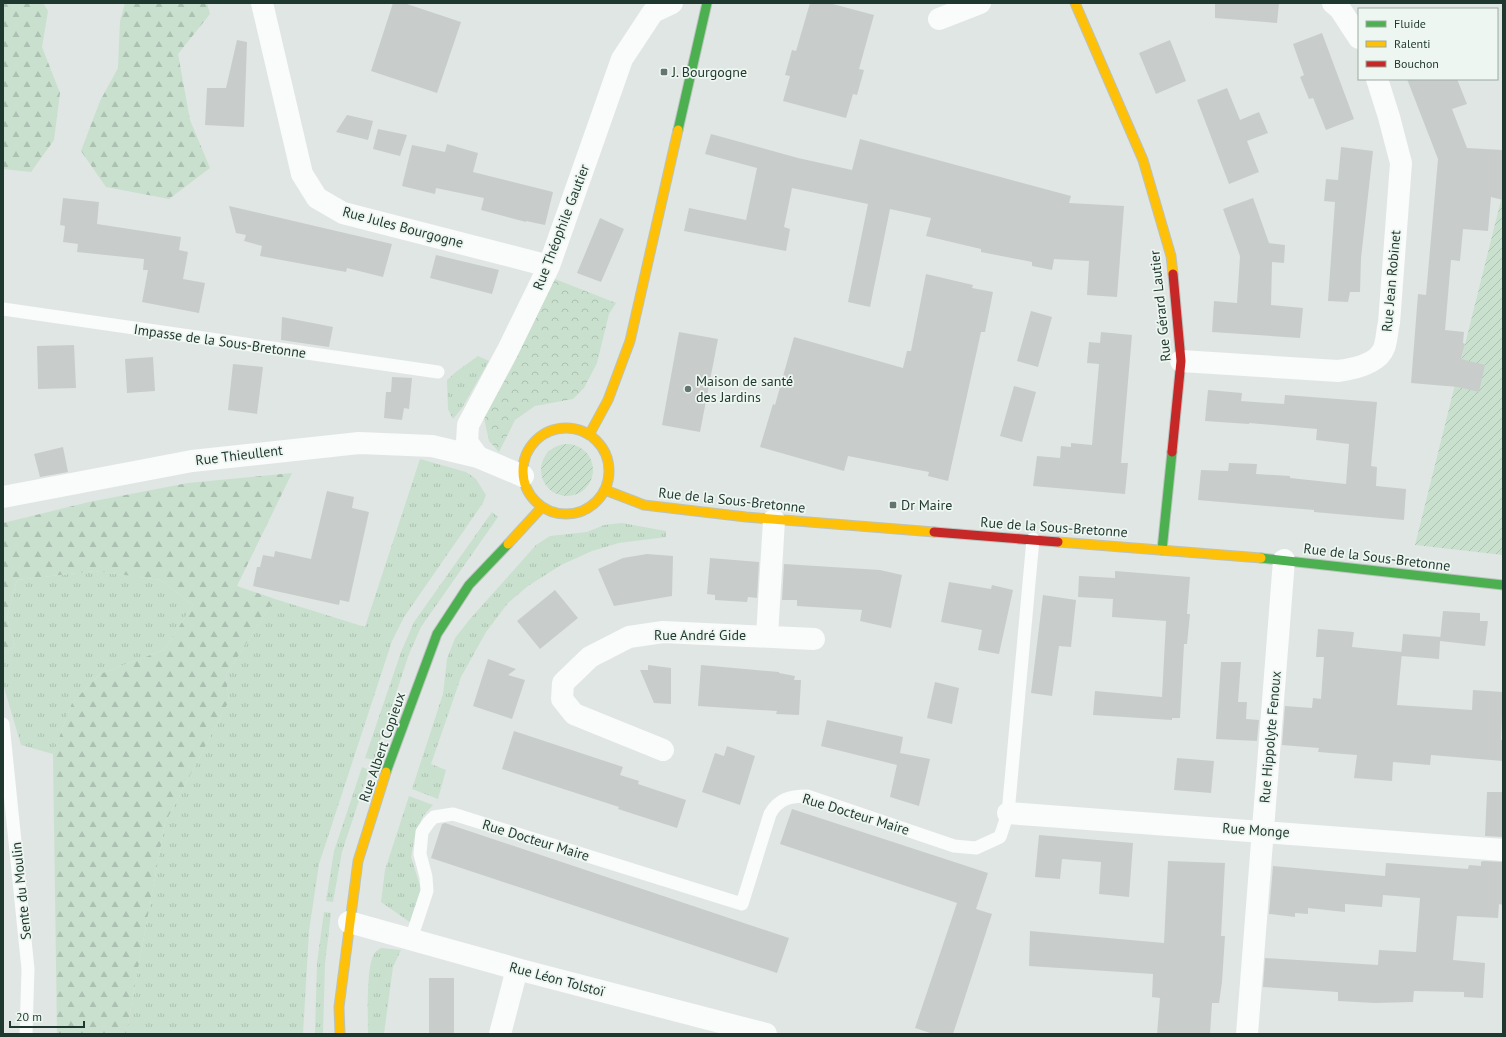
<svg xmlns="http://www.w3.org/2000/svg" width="1506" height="1037" font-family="'PT Sans',sans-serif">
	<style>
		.grass { fill: url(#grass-tufts) }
		.forest { fill: url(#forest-firs) }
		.park { fill: url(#park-crowns) }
		.garden { fill: url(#garden-furrows) }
		.building { fill: #c8cdcb }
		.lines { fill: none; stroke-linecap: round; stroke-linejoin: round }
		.fast-casing { stroke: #bac3be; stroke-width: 11 }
		.slow-casing { stroke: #bac3be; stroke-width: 11 }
		.jam-casing { stroke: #bac3be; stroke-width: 11 }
		.lane { stroke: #fafbfb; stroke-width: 13 }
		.street { stroke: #fafbfb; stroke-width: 22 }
		.fast { stroke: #4caf50; stroke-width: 9 }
		.slow { stroke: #ffc107; stroke-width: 9 }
		.jam { stroke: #c62828; stroke-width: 9 }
		.poi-dot { fill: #63756e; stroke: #eef6f1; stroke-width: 1.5 }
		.labels { text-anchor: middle; stroke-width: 3.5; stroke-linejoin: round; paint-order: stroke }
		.poi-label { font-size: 14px; fill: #1f382f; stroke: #eef6f1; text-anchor: start }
		.street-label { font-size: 14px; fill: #1f382f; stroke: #eef6f1 }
	</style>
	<defs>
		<pattern id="grass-tufts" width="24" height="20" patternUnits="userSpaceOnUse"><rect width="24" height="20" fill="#c9e0ce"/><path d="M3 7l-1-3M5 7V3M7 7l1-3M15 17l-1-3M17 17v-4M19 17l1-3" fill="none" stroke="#acc1b1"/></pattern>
		<pattern id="forest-firs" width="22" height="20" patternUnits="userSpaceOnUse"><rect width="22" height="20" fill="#c9e0ce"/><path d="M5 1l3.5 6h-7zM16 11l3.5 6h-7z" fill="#acc1b1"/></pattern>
		<pattern id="park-crowns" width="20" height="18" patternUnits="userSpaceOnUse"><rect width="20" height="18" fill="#c9e0ce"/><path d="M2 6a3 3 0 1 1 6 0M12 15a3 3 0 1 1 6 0" fill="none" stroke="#acc1b1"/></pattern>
		<pattern id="garden-furrows" width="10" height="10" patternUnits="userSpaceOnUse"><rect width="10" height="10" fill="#c9e0ce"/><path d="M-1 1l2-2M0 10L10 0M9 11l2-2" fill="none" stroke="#acc1b1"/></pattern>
	</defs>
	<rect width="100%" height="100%" fill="#e0e6e3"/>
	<path class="grass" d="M478 356 489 361 462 408 453 419 448 409 447 380 457 371Z
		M420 459 466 472 476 479 486 495 483 503 404 617 392 641 319 864 309 931 303 1034H126L165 823 229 701 226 675 275 599 365 627Z
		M492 512 498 517 421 627 409 654 374 760 365 758 401 652 414 622Z
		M622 523 666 531V537L619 543 592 551 561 565 528 586 508 603 486 632 461 677 431 764 446 770 438 799 412 789 443 694 447 659 455 638 470 619 536 545 550 536 587 532 604 525Z
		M95 571 161 580 193 605 164 650 100 674 72 703 53 754 21 745 3 684V655L15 646 7 617 17 580Z
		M362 767 369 770 342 852 333 902 326 901 334 851Z
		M409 796 433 805 423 816 415 835 411 857 421 889 411 923 381 902 385 870Z
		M324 912 331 913 325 964 323 1034H315L317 963Z
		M381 948 401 950 393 967 384 1034H368C368 1017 366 968 374 954 375 952 378 950 381 948Z"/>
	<path class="forest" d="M3 3H43L48 11 42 47 60 93 54 140 31 172 3 169Z
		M125 3H207L210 14 178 54 190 120 210 168 169 199 106 187 81 151 100 101 118 68 120 21Z
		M292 473 237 586 275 599 226 675 229 701 165 823 126 1034H57L53 754 72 703 100 674 164 650 193 605 161 580 95 571 17 580 7 617 15 646 3 655V523L89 502 188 483Z"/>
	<path class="park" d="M555 279 616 303 609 314 597 363 584 388 573 399 535 406 515 420 499 452 489 441 484 418 511 369Z"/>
	<path class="garden" d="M1503 192V555L1415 545Z
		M541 470a26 26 0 1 1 52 0a26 26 0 1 1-52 0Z"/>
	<path class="building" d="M393 3H404L461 22 437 93 371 71Z
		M810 3H829L874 15 859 69 864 70 857 95 853 94 846 118 783 101 790 76 785 75 792 50 796 51Z
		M1215 3H1279L1277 23 1215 18Z
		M1322 33 1354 119 1326 130 1313 98 1309 99 1300 77 1304 75 1293 44Z
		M237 40 247 42 244 127 205 125 207 88H226Z
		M1170 40 1186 81 1156 94 1139 53Z
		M1407 79H1457L1467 104 1452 109 1467 148 1503 150V200L1491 197 1488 231 1463 229 1460 261 1451 260 1445 330 1464 332 1463 343 1465 344 1461 359 1485 365 1479 392 1458 387 1411 383 1418 294 1426 295 1438 159Z
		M1227 88 1240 120 1259 112 1268 133 1247 141 1259 172 1229 184 1197 100Z
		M347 115 373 121 368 140 336 132Z
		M378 129 407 135 400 156 373 149Z
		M711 134 798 158 852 170 860 139 1071 196 1069 203 1124 206 1117 297 1087 295 1089 261 1054 259 1052 270 1032 266V262L981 252V249L926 236 931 218 890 209 870 307 848 302 868 204 792 188 784 227 790 229 786 251 684 231 689 208 746 220 757 168 705 154Z
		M447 144 478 153 473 172 553 192 545 225 526 221V222L481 210 484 198 436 188 435 194 402 186 412 145 445 152Z
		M1341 147 1373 151 1361 258 1360 292H1350L1348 302 1328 301 1335 202 1324 201 1326 179 1338 180Z
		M63 198 99 202 97 224 181 237 179 250 188 252 183 279 205 283 199 313 142 302 148 270H143L144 259 77 252 78 244 63 242 65 226 60 225Z
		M1253 198 1269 243 1285 245 1284 263 1272 262 1271 305 1303 308 1300 338 1212 332 1214 301 1237 303 1240 256 1223 209Z
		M229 206 392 244 383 277 347 268 346 272 260 256 262 246 244 241 246 235 236 233Z
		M600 218 624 229 601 282 577 273Z
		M436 255 499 270 492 294 430 278Z
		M926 274 973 285 972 288 993 292 985 332H981L948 481 928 476 929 472 848 456 844 471 760 447 773 404 775 405 794 337 903 368 907 351H911Z
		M1031 311 1052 317 1038 367 1017 361Z
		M282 317 333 327 329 347 281 340Z
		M679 332 718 339 700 432 662 425Z
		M1101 332 1132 335 1121 463H1128L1125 494 1033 486 1037 456 1060 458 1061 446 1071 447V443L1092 445 1099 364 1087 363 1089 342 1100 343Z
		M74 345 76 388 38 389 37 346Z
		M153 357 155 391 127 393 125 359Z
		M233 364 263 367 257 414 228 410Z
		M392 377 412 378 409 409 404 408 402 420 384 418 386 392H391Z
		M1014 386 1036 392 1022 442 1000 436Z
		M1208 390 1242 393 1241 401 1284 404 1285 395 1377 402 1371 466 1377 467 1376 486 1406 489 1404 520 1314 512V510L1198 500 1201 470 1228 471 1229 463 1257 464 1256 474 1290 476V478L1346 484 1349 444 1316 440 1317 429 1249 423V424L1205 421Z
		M63 447 68 472 40 477 34 454Z
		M327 491 354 497 352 508 369 512 349 602 340 600 339 605 253 586 257 567H260L263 555 274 557 275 551 311 559Z
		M647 554 673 556 672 596 614 606 598 569 623 558Z
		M710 558 759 562 757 598 748 597 747 602 715 600V595L707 594Z
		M784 564 880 570 902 575 891 628 860 621 862 610 797 606V600H782Z
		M1115 571 1190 577 1187 614H1190L1187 644H1184L1180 718H1172V720L1093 715 1095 691 1162 697 1166 621 1112 617 1113 599 1078 597 1079 576 1115 578Z
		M949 582 991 589 992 585 1013 590 999 654 978 650 982 630 941 622Z
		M555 590 578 618 540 649 517 621Z
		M1043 595 1076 600 1071 647 1059 646 1052 696 1031 693Z
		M1443 611 1480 613V621H1488L1485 646 1440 641 1439 659 1401 656 1403 634 1441 637 1440 640Z
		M1318 629 1354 632 1352 647 1402 652 1397 705 1472 710 1473 690 1503 692 1501 740H1503V761L1431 755 1430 765 1393 762 1392 781 1354 778 1357 755 1318 752 1319 748 1282 745 1285 706 1312 708 1313 698 1321 699 1324 657H1316Z
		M488 659 516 669 508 675 525 680 512 719 473 706Z
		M1221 662H1241L1238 702H1247L1246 719 1259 720 1257 741 1216 739Z
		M648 665 671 668V704L654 703 640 670H648Z
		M701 665 779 672V673L795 676 794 680H801L799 715 776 714 777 711 698 706Z
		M935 682 959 688 952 724 927 718Z
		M827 720 903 737 900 753 930 759 919 806 890 797 898 760 897 765 821 746Z
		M514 731 623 767 620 775 639 781 638 784 686 800 677 828 618 809 619 807 502 769Z
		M727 746 755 756 740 805 702 792 715 753 724 756Z
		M1177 758 1214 761 1211 793 1174 790Z
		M1487 792H1503V837L1485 836Z
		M792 809 988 873 976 909 992 914 953 1034H933L915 1028 957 903 780 844Z
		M445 823 789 938 777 973 431 858 442 824Z
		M1039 835 1133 843 1129 897 1099 894 1101 862 1062 859 1060 879 1035 877Z
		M1168 861 1225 863 1221 936H1225L1222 982 1219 1003H1212L1210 1034H1157L1160 998 1152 997 1153 974 1029 966 1030 931 1164 943Z
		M1483 861 1503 862V905L1499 904 1498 918 1457 916 1453 960 1485 963 1483 998 1464 997V992L1414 991 1413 1002 1375 1003 1338 1001V992L1263 987 1265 958 1378 965 1379 950 1416 952 1420 898 1383 895 1382 907 1345 904V912L1308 908V914L1295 913V917L1269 914 1273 866 1385 876 1386 863 1468 869 1469 865 1481 866V862Z
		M429 978H454V1034H429Z"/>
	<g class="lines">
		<g class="fast-casing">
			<path id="fast" d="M678 130 707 3
				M1162 550 1172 452
				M1261 558 1503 585
				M386 772 437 634 469 585 508 544"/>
		</g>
		<g class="slow-casing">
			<path id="slow" d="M1075 3 1143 160 1171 256 1173 274
				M523 471a43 43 0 1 1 86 0a43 43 0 1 1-86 0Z
				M589 435 608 400 630 341 678 130
				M605 490 644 505 746 517 934 532
				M1058 542 1261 558
				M508 544 542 507
				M340 1034 339 1007 358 861 386 772"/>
		</g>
		<g class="jam-casing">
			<path id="jam" d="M1172 452 1181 361 1173 274
				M934 532 1058 542"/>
		</g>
		<path class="lane" d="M3 309 438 372
			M3 724 28 969 26 1034
			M411 939 427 891 426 877 420 854 422 832 429 822 434 817 453 814 742 904 770 814C778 799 790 796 807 796L954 846 976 848 1000 837 1008 813 1033 539"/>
		<path class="street" d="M262 3 302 174 317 198 343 213 549 266
			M1333 3 1340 9 1359 38
			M939 19 980 3
			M1181 361 1338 371C1353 369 1378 364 1384 348 1387 340 1387 330 1389 323L1401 163 1389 117 1377 79
			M523 476 478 457 467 442 468 425 508 350 549 266 622 59 653 12 672 3
			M3 497 192 461 359 443 432 446 478 457
			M767 636 774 520
			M663 750 574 714 562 699 563 683 590 657 629 637 663 632 814 639
			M1008 813 1503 850
			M349 922 517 969 766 1034
			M500 1034 517 969
			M1247 1034 1284 560"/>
		<use href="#fast" class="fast"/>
		<use href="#slow" class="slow"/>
		<use href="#jam" class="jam"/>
	</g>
	<g class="poi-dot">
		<rect x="660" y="68" width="8" height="8" rx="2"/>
		<circle cx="688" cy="389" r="4"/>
		<rect x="889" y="501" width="8" height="8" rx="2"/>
	</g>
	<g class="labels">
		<g class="poi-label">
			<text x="672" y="77">J. Bourgogne</text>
			<text x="696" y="386">Maison de santé<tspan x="696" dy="16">des Jardins</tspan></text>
			<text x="901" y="510">Dr Maire</text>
		</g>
		<g class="street-label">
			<text transform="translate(403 227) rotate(15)" y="5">Rue Jules Bourgogne</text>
			<text transform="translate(561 227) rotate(-69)" y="5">Rue Théophile Gautier</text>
			<text transform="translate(1391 281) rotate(-85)" y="5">Rue Jean Robinet</text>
			<text transform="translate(1160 306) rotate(-96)" y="5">Rue Gérard Lautier</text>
			<text transform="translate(220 341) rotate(8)" y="5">Impasse de la Sous-Bretonne</text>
			<text transform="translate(239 455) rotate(-7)" y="5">Rue Thieullent</text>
			<text transform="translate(732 500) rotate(6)" y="5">Rue de la Sous-Bretonne</text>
			<text transform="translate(1054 527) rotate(4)" y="5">Rue de la Sous-Bretonne</text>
			<text transform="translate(1377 557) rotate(7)" y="5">Rue de la Sous-Bretonne</text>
			<text x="700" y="640">Rue André Gide</text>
			<text transform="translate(1270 737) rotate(-85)" y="5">Rue Hippolyte Fenoux</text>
			<text transform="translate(382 747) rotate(-71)" y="5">Rue Albert Copieux</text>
			<text transform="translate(856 814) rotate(17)" y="5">Rue Docteur Maire</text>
			<text transform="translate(1256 830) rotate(4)" y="5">Rue Monge</text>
			<text transform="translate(536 840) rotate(17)" y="5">Rue Docteur Maire</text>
			<text transform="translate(21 891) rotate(-96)" y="5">Sente du Moulin</text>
			<text transform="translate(557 979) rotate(15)" y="5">Rue Léon Tolstoï</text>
		</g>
	</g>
	<rect width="1506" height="1037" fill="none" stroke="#1f382f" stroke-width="8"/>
	<rect x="1358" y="8" width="140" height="72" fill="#eef6f1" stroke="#9baaa3"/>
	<rect x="1366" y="21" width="20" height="6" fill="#4caf50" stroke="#9baaa3"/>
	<text x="1394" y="28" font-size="12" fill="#1f382f">Fluide</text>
	<rect x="1366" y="41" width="20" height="6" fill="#ffc107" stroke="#9baaa3"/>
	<text x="1394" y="48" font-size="12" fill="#1f382f">Ralenti</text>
	<rect x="1366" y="61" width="20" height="6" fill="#c62828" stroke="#9baaa3"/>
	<text x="1394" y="68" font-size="12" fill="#1f382f">Bouchon</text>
	<path d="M10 1021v6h74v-6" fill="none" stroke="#1f382f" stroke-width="2"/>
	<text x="16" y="1021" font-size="12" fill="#1f382f" stroke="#eef6f1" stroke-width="3" paint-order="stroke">20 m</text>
</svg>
